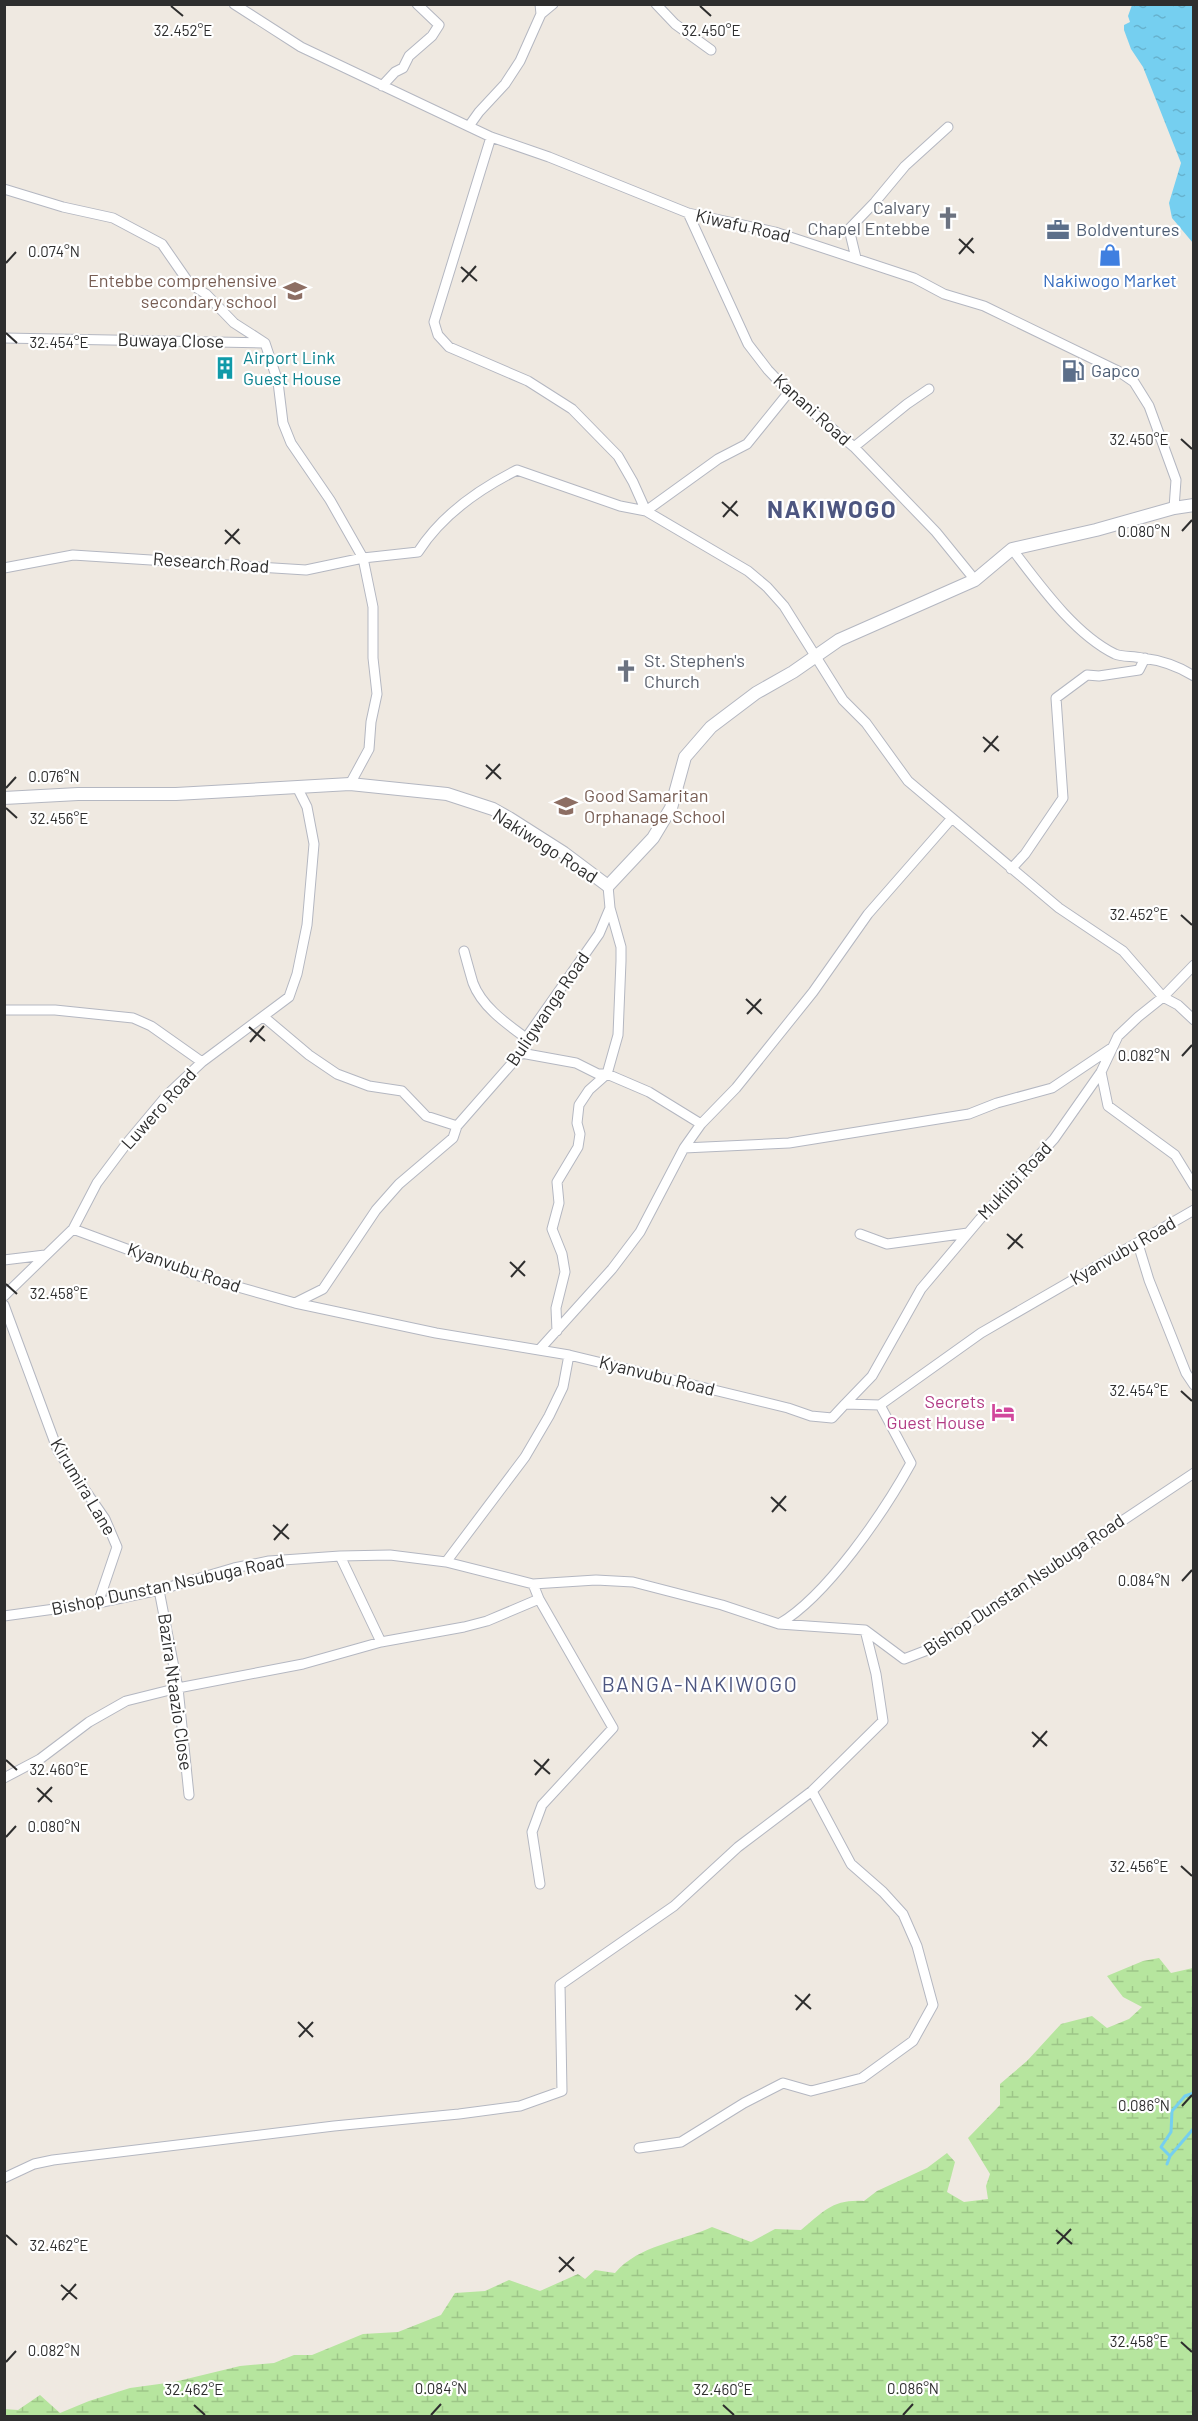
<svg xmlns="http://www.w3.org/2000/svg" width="1198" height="2421" font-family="Barlow,sans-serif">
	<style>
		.wetland { fill: url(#wetland-marsh) }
		.water { fill: url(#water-ripples) }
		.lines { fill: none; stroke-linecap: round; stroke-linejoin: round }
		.stream { stroke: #75cff0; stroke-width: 3 }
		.minor-casing { stroke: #b4b7c1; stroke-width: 11 }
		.tertiary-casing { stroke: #b4b7c1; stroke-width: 14 }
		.minor { stroke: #fff; stroke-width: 9 }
		.tertiary { stroke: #fff; stroke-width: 12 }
		.ticks { fill: none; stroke: #2e2e2e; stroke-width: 2 }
		.labels { text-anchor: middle; stroke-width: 4.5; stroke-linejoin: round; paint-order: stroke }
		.worship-label { font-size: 18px; fill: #5b616d; stroke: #fff; text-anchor: end }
		.street-label { font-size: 18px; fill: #2e2e2e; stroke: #fff }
		.service-label { font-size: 18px; fill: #4e5e75; stroke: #fff; text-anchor: start }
		.education-label { font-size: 18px; fill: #785e54; stroke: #fff; text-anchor: end }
		.shop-label { font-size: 18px; fill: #366cbe; stroke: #fff }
		.culture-label { font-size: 18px; fill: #0d838f; stroke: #fff; text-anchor: start }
		.hotel-label { font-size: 18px; fill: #b23c85; stroke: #fff; text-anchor: end }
		.quarter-label { font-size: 21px; letter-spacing: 1.5px; fill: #4d5680; stroke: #fff }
		.district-label { font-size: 24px; font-weight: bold; letter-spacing: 1.5px; fill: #4d5680; stroke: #fff }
		.ticks-label { font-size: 15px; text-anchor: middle; fill: #2e2e2e; stroke: #fff; stroke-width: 4.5; stroke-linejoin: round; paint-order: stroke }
	</style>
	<defs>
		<pattern id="wetland-marsh" width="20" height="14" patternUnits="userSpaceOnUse" patternTransform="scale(1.5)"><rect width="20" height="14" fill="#b6e59e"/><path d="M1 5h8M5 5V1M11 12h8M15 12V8" fill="none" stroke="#9dc588"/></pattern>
		<pattern id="water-ripples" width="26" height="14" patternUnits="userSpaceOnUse" patternTransform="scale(1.5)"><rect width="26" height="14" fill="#75cff0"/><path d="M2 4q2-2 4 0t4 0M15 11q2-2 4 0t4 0" fill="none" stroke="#66b2ce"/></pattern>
	</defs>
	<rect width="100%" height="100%" fill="#efe9e1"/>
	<path class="wetland" d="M1159 1958 1171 1973 1193 1968V2416H5L4 2409 18 2410 40 2395 60 2413 89 2401 130 2388 174 2382 240 2366 274 2363 294 2355H312L363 2334 398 2332 441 2315 455 2293 485 2291 509 2280 540 2291 578 2274 585 2279 595 2270 615 2273C639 2245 679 2242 712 2227L751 2242 775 2229 801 2230C824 2211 833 2199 864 2201L877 2191 927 2168 947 2153 955 2162 947 2192 964 2202 988 2199 986 2186 990 2174 968 2138 1000 2105V2084L1027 2061 1061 2024 1092 2016 1107 2028 1129 2019 1142 2007 1123 1997 1107 1976 1143 1961Z"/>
	<path class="water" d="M1132 5H1193V243L1172 218 1169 203 1181 163 1143 67 1131 49 1124 30V25L1130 22 1128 16Z"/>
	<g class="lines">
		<path class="stream" d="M1170 2156 1161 2147 1171 2132 1172 2111 1185 2096 1194 2093
			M1167 2164 1170 2156 1194 2128"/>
		<g class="minor-casing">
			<path id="minor" d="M234 4 301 47 491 137 549 157 688 213 775 232 914 278 944 294 984 306 1118 371 1134 382 1149 406 1176 480 1174 508
				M656 4 675 24 711 50
				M541 14 553 4
				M382 86 395 72 403 68 409 56 432 36 439 25 417 4
				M469 126 479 112 505 84 520 61 541 14 540 4
				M491 137 434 322 438 335 449 347 528 381 572 409 618 456 633 482 646 511 718 459 747 444 789 392
				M4 189 63 207 113 218 162 244 189 283 206 294 234 323 265 343 278 382 283 423 291 443 330 500 363 558 373 607V658L377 694 371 722 369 749 350 784
				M688 213 748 344 768 370 789 392 854 447 936 532 975 580
				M856 258 849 229 875 202 905 166 948 127
				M4 338 263 343
				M854 447 907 404 929 389
				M1012 549C1039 584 1074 634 1115 654 1122 657 1133 656 1142 658 1160 660 1178 666 1194 676
				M4 568 73 555 306 570 363 558 418 552C441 516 479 489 517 470L620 506 646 511 748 571 767 587 784 606 843 700 866 723 908 781 1059 908 1123 951 1163 997 1178 1005 1194 1020
				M1011 869 1025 854 1063 798 1056 698 1087 675 1099 676 1139 670 1145 658
				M464 951C467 962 470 973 473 983 482 1007 507 1024 526 1038
				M4 1010H55L133 1018 151 1026 202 1062
				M264 1017 309 1055 337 1074 369 1086 402 1091 426 1116 457 1126
				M521 1053 576 1063 598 1074H607L618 1035 621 961V947L610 908
				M1101 1072 1108 1106 1175 1155 1194 1186
				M684 1148 789 1143 969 1114 997 1103 1052 1088 1110 1049
				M73 1229 199 1276 295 1303 436 1333 569 1355 788 1408 811 1416 832 1418 845 1404 880 1405 981 1333 1194 1210
				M860 1234 887 1244 968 1233
				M1138 1244 1149 1280 1186 1373 1194 1385
				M4 1260 45 1255
				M4 1296 73 1229 97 1183 127 1143 168 1094 202 1062 289 997 297 974 307 925 314 844 307 807 297 787
				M295 1303 323 1289 376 1210 399 1184 453 1138 457 1126 521 1053 526 1038 599 934 610 908 608 886
				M4 1305 58 1451 105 1519 117 1547 98 1603
				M557 1331 556 1308 565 1272 562 1254 552 1229 559 1203 557 1182 578 1147 580 1134 577 1123 579 1105 589 1090 607 1074 649 1092 701 1124
				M539 1350 612 1269 640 1232 684 1148 701 1124 736 1088 813 992 868 914 952 818
				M845 1404 872 1376 921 1289 980 1219 1054 1139 1101 1072 1118 1036 1138 1017 1163 997 1194 965
				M340 1556 381 1642
				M446 1562 525 1457 549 1416 563 1387 569 1355
				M533 1584 539 1599 613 1728 542 1805 532 1832 540 1884
				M159 1590 178 1688 189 1795
				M4 1616 98 1603 159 1590 234 1568 269 1561 340 1556 390 1555 446 1562 533 1584 596 1580 633 1582 722 1605 779 1624 865 1630 904 1659 930 1649 1194 1473
				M779 1624C827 1596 884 1512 911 1463L880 1405
				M4 1778 40 1759 89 1722 126 1701 178 1688 303 1664 381 1642 464 1627 487 1621 539 1599
				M639 2148 681 2142 744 2103 783 2083 811 2091 862 2078 913 2041 933 2005 917 1946 903 1914 883 1892 851 1864 812 1791
				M4 2178 34 2164 53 2160 334 2126 459 2114 520 2106 562 2091 560 1985 674 1906 738 1847 812 1791 883 1721 876 1674 865 1630"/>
		</g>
		<g class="tertiary-casing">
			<path id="tertiary" d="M4 798 78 794H176L350 784 447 794 493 809 509 818 564 853 608 886 653 838 671 808 685 757 711 727 756 693 793 672 839 640 975 580 1012 549 1096 530 1174 508 1194 505"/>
		</g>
		<use href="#minor" class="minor"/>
		<use href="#tertiary" class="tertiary"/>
	</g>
	<path class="ticks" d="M171 6 183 16M700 6 711 16M959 239 974 253M959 254 973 238M6 263 16 252M461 267 477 281M462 282 476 266M6 333 17 343M1181 439 1192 449M722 502 738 516M723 517 737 501M225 530 240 544M1182 531 1192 520M225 544 239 529M983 737 999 751M984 752 998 736M486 765 501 779M486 779 500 764M6 788 16 777M6 808 17 818M1181 915 1192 925M746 999 762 1014M747 1014 761 999M249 1027 265 1041M250 1042 264 1026M1182 1056 1192 1045M1007 1234 1023 1248M1008 1249 1022 1234M510 1262 525 1276M511 1277 525 1261M6 1284 17 1294M1181 1391 1192 1401M771 1497 786 1511M772 1512 786 1496M273 1525 289 1539M274 1540 288 1524M1182 1581 1192 1570M1032 1732 1047 1746M1033 1747 1047 1731M6 1760 17 1770M534 1760 550 1774M535 1775 549 1759M37 1788 52 1802M38 1802 52 1787M6 1837 16 1826M1181 1866 1192 1876M795 1995 811 2009M796 2010 810 1994M298 2022 313 2037M299 2037 313 2022M1182 2106 1192 2095M1056 2230 1072 2244M6 2235 17 2245M1057 2244 1071 2229M559 2257 574 2271M559 2272 574 2257M61 2285 77 2299M62 2300 76 2284M1181 2342 1192 2352M6 2362 16 2351M194 2405 205 2415M723 2405 734 2415M431 2415 441 2404M903 2415 913 2404"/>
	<defs>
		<g id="church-bare" transform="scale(1.8)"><path d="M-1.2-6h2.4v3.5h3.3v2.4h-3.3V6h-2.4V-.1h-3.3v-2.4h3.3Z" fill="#6b7280" stroke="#fff" stroke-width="2.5" paint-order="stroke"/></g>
		<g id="office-bare" transform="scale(1.8)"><path d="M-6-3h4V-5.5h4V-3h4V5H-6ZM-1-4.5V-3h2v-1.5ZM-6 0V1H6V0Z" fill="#5c6f8a" stroke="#fff" stroke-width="2.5" paint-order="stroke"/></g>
		<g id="shop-bare" transform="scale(1.8)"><path d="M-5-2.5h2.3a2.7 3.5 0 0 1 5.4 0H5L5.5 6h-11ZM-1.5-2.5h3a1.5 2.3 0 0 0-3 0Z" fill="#3f7fe0" stroke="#fff" stroke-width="2.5" paint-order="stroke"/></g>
		<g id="school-bare" transform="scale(1.8)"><path d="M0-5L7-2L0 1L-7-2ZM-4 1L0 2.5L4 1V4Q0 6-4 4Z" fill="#8d6e63" stroke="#fff" stroke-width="2.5" paint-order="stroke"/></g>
		<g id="building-bare" transform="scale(1.8)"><path d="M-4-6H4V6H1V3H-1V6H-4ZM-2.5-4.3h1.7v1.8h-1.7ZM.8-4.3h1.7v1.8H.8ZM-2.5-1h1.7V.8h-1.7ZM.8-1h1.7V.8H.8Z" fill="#0f9aa8" stroke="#fff" stroke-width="2.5" paint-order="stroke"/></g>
		<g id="fuel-bare" transform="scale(1.8)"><path d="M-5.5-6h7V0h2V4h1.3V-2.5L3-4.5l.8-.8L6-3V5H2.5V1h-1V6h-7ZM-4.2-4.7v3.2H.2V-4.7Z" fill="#5c6f8a" stroke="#fff" stroke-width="2.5" paint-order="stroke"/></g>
		<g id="hotel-bare" transform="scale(1.8)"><path d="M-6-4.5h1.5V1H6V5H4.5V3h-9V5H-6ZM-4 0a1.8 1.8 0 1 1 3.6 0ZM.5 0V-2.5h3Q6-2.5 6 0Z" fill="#d1479c" stroke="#fff" stroke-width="2.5" paint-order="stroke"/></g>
	</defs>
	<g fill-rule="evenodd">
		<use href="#church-bare" x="948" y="218"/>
		<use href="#office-bare" x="1058" y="230"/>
		<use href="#shop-bare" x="1110" y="255"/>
		<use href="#school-bare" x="295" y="291"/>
		<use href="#building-bare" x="225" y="368"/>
		<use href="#fuel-bare" x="1073" y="371"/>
		<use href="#church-bare" x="626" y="671"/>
		<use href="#school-bare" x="566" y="806"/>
		<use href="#hotel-bare" x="1003" y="1412"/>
	</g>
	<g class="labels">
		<g class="worship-label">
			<text x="930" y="214">Calvary<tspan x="930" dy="21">Chapel Entebbe</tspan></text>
			<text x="644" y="667" text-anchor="start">St. Stephen's<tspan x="644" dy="21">Church</tspan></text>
		</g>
		<g class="street-label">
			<text transform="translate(743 226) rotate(13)" y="6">Kiwafu Road</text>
			<text transform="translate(171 341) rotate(1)" y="6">Buwaya Close</text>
			<text transform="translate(812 410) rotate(42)" y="6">Kanani Road</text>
			<text transform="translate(211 563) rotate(4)" y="6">Research Road</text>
			<text transform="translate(545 846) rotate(33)" y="6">Nakiwogo Road</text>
			<text transform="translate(548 1009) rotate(-56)" y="6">Buligwanga Road</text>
			<text transform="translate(159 1109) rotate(-48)" y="6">Luwero Road</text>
			<text transform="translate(1015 1181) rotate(-47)" y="6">Mukiibi Road</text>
			<text transform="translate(1123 1251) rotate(-30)" y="6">Kyanvubu Road</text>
			<text transform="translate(184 1268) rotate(19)" y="6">Kyanvubu Road</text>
			<text transform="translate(657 1376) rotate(14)" y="6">Kyanvubu Road</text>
			<text transform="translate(83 1487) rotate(59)" y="6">Kirumira Lane</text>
			<text transform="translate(168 1585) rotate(-12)" y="6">Bishop Dunstan Nsubuga Road</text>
			<text transform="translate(1024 1585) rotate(-34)" y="6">Bishop Dunstan Nsubuga Road</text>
			<text transform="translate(175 1692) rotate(82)" y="6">Bazira Ntaazio Close</text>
		</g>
		<g class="service-label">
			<text x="1076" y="236">Boldventures</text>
			<text x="1091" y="377">Gapco</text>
		</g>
		<g class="education-label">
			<text x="277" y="287">Entebbe comprehensive<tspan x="277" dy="21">secondary school</tspan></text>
			<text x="584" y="802" text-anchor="start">Good Samaritan<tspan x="584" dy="21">Orphanage School</tspan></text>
		</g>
		<g class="shop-label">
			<text x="1110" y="287">Nakiwogo Market</text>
		</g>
		<g class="culture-label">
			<text x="243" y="364">Airport Link<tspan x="243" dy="21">Guest House</tspan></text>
		</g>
		<g class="hotel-label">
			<text x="985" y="1408">Secrets<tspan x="985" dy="21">Guest House</tspan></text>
		</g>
		<g class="quarter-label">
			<text x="700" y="1692">BANGA-NAKIWOGO</text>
		</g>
		<g class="district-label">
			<text x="832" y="518">NAKIWOGO</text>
		</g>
	</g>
	<g class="ticks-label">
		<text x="711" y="36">32.450°E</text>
		<text x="183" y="36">32.452°E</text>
		<text x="54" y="257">0.074°N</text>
		<text x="59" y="348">32.454°E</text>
		<text x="1139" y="445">32.450°E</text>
		<text x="1144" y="537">0.080°N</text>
		<text x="54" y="782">0.076°N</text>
		<text x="59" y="824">32.456°E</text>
		<text x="1139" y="920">32.452°E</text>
		<text x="1144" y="1061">0.082°N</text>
		<text x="59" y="1299">32.458°E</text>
		<text x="1139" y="1396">32.454°E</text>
		<text x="1144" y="1586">0.084°N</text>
		<text x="59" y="1775">32.460°E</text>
		<text x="54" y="1832">0.080°N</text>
		<text x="1139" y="1872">32.456°E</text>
		<text x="1144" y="2111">0.086°N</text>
		<text x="59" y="2251">32.462°E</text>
		<text x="1139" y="2347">32.458°E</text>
		<text x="54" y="2356">0.082°N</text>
		<text x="441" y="2394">0.084°N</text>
		<text x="913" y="2394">0.086°N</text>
		<text x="194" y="2395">32.462°E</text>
		<text x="723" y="2395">32.460°E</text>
	</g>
	<rect width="1198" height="2421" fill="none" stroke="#2e2e2e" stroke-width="12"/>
</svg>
